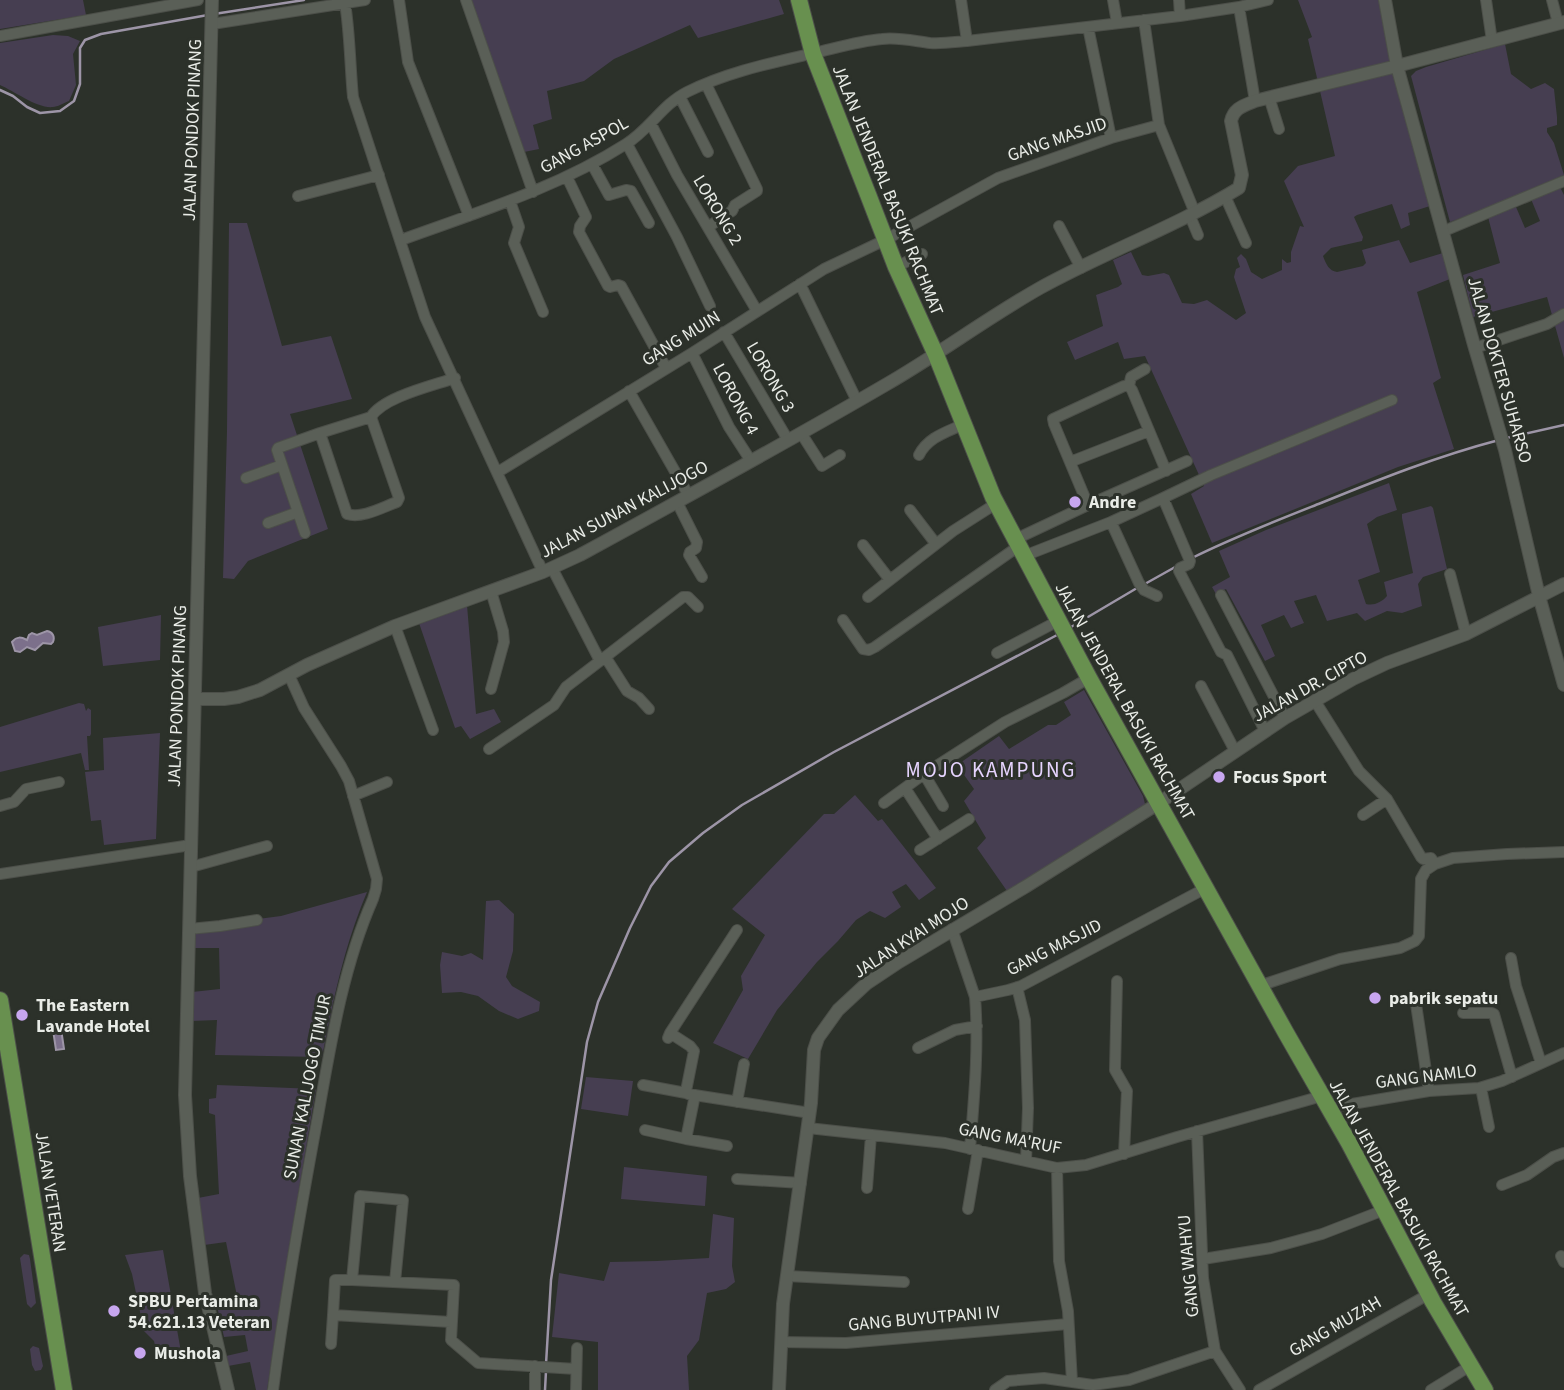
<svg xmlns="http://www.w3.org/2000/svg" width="1564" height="1390" font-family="'Source Sans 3',sans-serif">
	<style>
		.green { fill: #463e51 }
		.water { fill: #7c708b; stroke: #9d95a7; stroke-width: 2 }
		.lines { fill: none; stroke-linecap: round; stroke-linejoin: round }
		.stream { stroke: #9d95a7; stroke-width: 2.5 }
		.minor-casing { stroke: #4c4f49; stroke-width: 12 }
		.tertiary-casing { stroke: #4c4f49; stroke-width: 14 }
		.primary-casing { stroke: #4c4f49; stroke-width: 18 }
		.minor { stroke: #5a5f57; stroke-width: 10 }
		.tertiary { stroke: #5a5f57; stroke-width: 12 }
		.primary { stroke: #68904f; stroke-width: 16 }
		.poi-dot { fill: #c7a6ef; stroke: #2c312a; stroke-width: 2.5 }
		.labels { text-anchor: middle; stroke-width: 6; stroke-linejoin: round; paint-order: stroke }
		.street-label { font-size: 18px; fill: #e9ece7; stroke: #2c312a }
		.poi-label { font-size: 18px; font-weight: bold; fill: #e9ece7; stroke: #2c312a; text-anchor: start }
		.quarter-label { font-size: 21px; letter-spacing: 2px; fill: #e6d4fe; stroke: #2c312a }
	</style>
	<rect width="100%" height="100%" fill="#2c312a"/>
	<path class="green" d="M0 0H83L86 15 0 29Z
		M471 0H779L784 14 698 38 690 25 614 59 584 81 547 91 552 119 533 125 539 149 524 152Z
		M1298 0H1384L1391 73 1395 77 1430 206 1408 213 1410 225 1401 229 1392 204 1357 215 1354 217 1363 237 1362 241 1331 248 1323 256C1326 264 1329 271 1337 272L1363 266 1366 263 1362 250 1399 240 1410 263 1443 253 1450 279 1417 292 1441 378 1433 383 1454 449 1398 467 1212 543 1191 494 1204 486 1145 356 1124 359 1118 342 1075 360 1067 342 1103 326 1096 295 1118 287 1122 284 1113 260 1131 252 1142 275 1148 276 1164 273 1169 275 1182 303 1194 304 1207 300 1236 320 1246 313 1234 277 1236 269 1240 267 1237 258 1241 254 1246 259 1251 272 1262 279 1282 270V259L1287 263 1291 262V252L1300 226 1304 227 1284 181 1298 166 1335 156 1308 39 1312 37Z
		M53 35 68 36 80 41 73 54 76 85 69 101C64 103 57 107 53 107 38 109 14 91 0 85V43Z
		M1505 44 1511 74 1531 89 1545 83 1554 89 1557 117V125L1547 128V132L1554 143 1564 175 1477 212 1450 222 1411 76 1416 71 1426 67Z
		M1560 187 1564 195V358L1547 297 1473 317 1463 275 1500 263 1488 217 1516 207 1525 228 1540 221 1531 199Z
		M229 223H247L282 346 331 336 352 399 290 414 328 529 248 561 234 579 223 578 227 431Z
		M1389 483 1397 510 1377 517 1367 524 1380 572 1358 580 1366 604C1374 606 1382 602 1387 596L1384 582 1413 573 1402 518V514L1431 506 1433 508 1447 569 1423 577 1418 584 1422 606 1402 613 1387 611 1365 621 1357 613 1327 621 1316 595 1294 601 1304 623 1291 628 1284 615 1261 625 1275 656 1265 661 1226 589 1216 594 1212 587 1230 577 1219 551 1266 530Z
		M467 605 476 714 494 709 501 722 470 739 461 726 455 728 419 623Z
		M161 615 160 660 103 666 98 627Z
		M1084 690 1143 796 1145 804 1141 809 1007 891 977 848 986 838 964 801 974 789 957 765 999 736 1009 749 1048 725H1056L1071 715 1064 702Z
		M79 703 84 704 86 711 88 708 91 710V734L90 736H87L89 770H85L81 753 0 772V727Z
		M160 733 156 839 104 845 101 820 91 821 85 772 104 770 103 738Z
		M855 795 878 821 882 819 936 888 919 900 906 884 892 892 901 907 885 918 870 911 856 920 838 941 817 962 777 1010 748 1059 713 1043 743 990 741 976 765 935 732 909 824 814H834Z
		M367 892C344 946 333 1001 322 1057L215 1055 217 1020 191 1021 192 992 220 989 219 948H194L193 929 218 924 281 916Z
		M499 900 514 914 513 951 506 977 512 986 540 1002 539 1011 518 1019 499 1011 478 996 461 992 442 993 440 965 442 952 462 956 471 953 483 960 486 901Z
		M586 1077 633 1081 628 1116 581 1109Z
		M217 1085 316 1089 287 1260 267 1390H256L250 1362 228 1366 226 1356 248 1351 245 1335 224 1337 217 1306 238 1301 226 1242 204 1245 198 1198 219 1194 215 1115 209 1113V1099L216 1098Z
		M624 1167 707 1176 705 1206 621 1199Z
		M713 1214 734 1218 732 1266 735 1282 726 1289 707 1293 699 1340 687 1356 689 1390H598V1342L552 1337 559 1273 604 1281 610 1262 657 1261 709 1258Z
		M163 1250 181 1352 157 1355 154 1341 144 1331 132 1274 125 1255Z
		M24 1254 29 1255 30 1259 36 1303 31 1308 27 1304 20 1258Z
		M33 1346 39 1348 43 1366 41 1370 35 1371 32 1365 30 1349Z"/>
	<path class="water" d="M47 631C53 632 55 637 53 642L51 644 43 643 35 650 27 647 20 652 15 651 12 642C17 636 21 637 27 640L29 635 32 633 37 635Z
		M60 1022 64 1049 56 1050 52 1023Z"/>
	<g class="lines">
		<path class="stream" d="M214 14 304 0
			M0 90 13 96 27 107 40 113 60 111 74 101 80 84V48L85 40 101 34 208 15
			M1506 438 1564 425
			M1192 558C1234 537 1278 520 1321 503 1380 479 1438 456 1499 440
			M1143 585 1177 566
			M1071 627 1137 588
			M546 1364 551 1280 587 1042 598 1002 630 928 651 886 669 862 703 833 742 805 834 752 1059 634
			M545 1390 546 1371"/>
		<g class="minor-casing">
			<path id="minor" d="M399 0 408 62 469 216
				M466 0 533 192
				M961 0 967 41
				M1113 0 1117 23
				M1179 0 1180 16
				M1486 0 1492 41
				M1552 0 1558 23
				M345 3C350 34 350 66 353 97L425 317 543 572
				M1239 7 1268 0
				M1144 20 1159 125
				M212 24 365 0
				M1088 27 1111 138
				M0 36 198 0
				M706 84 757 189V191L735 205 732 211 708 227
				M680 97 708 152
				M1269 97 1279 129
				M651 124 677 175 757 311
				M627 144 677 237 710 306
				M592 164 609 195 626 190 631 191 649 223
				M567 177 586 217 580 226 579 232 608 286 610 287 618 285 621 286 666 368
				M298 196 379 175
				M1225 196 1246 243
				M510 201 519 227 514 243 543 312
				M1190 216 1198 235
				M1059 226 1081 268
				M1444 231 1564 181
				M401 240C478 212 557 188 626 144 649 130 663 104 687 92 727 72 771 63 814 53 836 48 859 41 882 39 898 37 914 41 930 43 942 44 955 42 967 41L1180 16 1239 7 1255 101
				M896 267 922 254
				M800 284 857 401
				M724 332 788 440
				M1475 348 1547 324 1564 314
				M692 353 729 427 751 461
				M1129 386 1131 377 1145 369
				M629 391 689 496
				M371 417 320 433 347 514C362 519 383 507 397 502L399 498 371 417C383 397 432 386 455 378
				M801 433 822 466 840 455
				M919 455C928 437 947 432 964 424
				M1070 462 1149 431
				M498 472 692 353 824 269 885 240 998 178 1111 138 1159 125 1195 213
				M246 478 282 465
				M1163 498 1211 475 1392 400
				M677 502 697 542 696 548 690 552 689 555 702 577
				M1088 505 1054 424 1053 419 1124 386H1129L1132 390 1166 471
				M910 510 936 544
				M1111 522 1139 583 1144 590 1157 596
				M268 523 298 512
				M305 533 277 450 278 448 320 433
				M1016 539 1088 505 1187 461
				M863 545 890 580
				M1024 556 1111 522 1163 498 1190 561 1189 564 1180 568 1179 571 1221 652 1227 655 1265 731
				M1450 574 1466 634
				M491 591 503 631 504 642 491 689
				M1221 595 1285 718
				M868 597 953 531 997 503
				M843 620 863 649 869 650 875 647 1019 546
				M395 626 433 730
				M997 653 1058 621
				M606 658 627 691 639 698 649 709
				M600 661 683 597H688L698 607
				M1201 686 1235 751
				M1315 701 1359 771 1387 799 1421 857 1423 859 1431 858 1435 864
				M489 749 554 705 566 687 600 661 552 568
				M924 774 943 806
				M905 788 938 839
				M353 796 387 782
				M884 803 924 774 1005 722 1063 693 1089 678
				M0 806 14 802 26 789 59 782
				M1363 815 1387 799
				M920 850 969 819
				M191 867 267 846
				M0 874 191 845
				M189 929 220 926 257 920
				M952 929 975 997
				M1511 958 1516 986 1541 1063
				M1117 981 1115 1070 1127 1091 1124 1154
				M1259 986 1340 959 1400 948 1415 941 1419 936 1421 879 1426 870 1435 864 1453 858 1507 854 1564 852
				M1017 987 1025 1020 1028 1108 1026 1161
				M1416 1004 1429 1091
				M1463 1013H1492L1494 1014 1512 1077
				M670 1033 737 930
				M668 1038 670 1033 690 1046 694 1051 686 1091 688 1094 810 1113
				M918 1048 955 1030 977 1026
				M643 1085 686 1093
				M1481 1088 1489 1127
				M737 1102 744 1064
				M1328 1108 1429 1091 1479 1088 1502 1081 1564 1053
				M808 1128 945 1143 1057 1168 1086 1165 1177 1137 1322 1096
				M645 1130 686 1139 695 1095
				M1197 1131 1203 1278 1211 1327 1215 1351 1240 1390
				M686 1139 727 1146
				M970 1149C974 1098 979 1048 975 997L1008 990 1021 986 1206 888
				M1057 1168 1059 1261 1068 1311 1072 1382
				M737 1179 801 1183
				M1502 1185 1527 1175 1553 1157 1564 1153
				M867 1188 871 1135
				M968 1209 978 1150
				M1561 1256 1564 1262
				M1203 1259 1271 1248 1322 1234 1384 1210
				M787 1276 904 1282
				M395 1282 403 1200 360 1196 352 1280 454 1285 451 1340 478 1363 576 1369
				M333 1315 335 1280H352
				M781 1342 846 1343 1068 1324
				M331 1344 333 1315 451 1322
				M273 1390C285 1298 301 1207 318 1116 331 1043 343 967 373 899L376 889 377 879 349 781 341 766 304 708 289 675
				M535 1390V1366
				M576 1390 577 1348
				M995 1390 1008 1381 1044 1378 1093 1385 1129 1380 1215 1351
				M1259 1390 1429 1294
				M1431 1390 1470 1366"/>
		</g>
		<g class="tertiary-casing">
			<path id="tertiary" d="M212 0 185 1095 190 1176 205 1293 228 1390
				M1385 0 1397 66 1474 345 1505 450 1539 596 1564 685
				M195 699H224L238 697 260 690 307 665 395 626 543 572 580 555C683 499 786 443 887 384 939 354 987 318 1040 288 1105 252 1175 227 1239 188L1242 175 1231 121C1234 108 1243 106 1255 101L1397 66 1564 22
				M779 1390 783 1304 811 1103 814 1050 818 1038 838 1010 866 984 899 962 1025 887 1159 803 1285 718 1353 679 1387 663 1466 634 1564 584"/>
		</g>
		<g class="primary-casing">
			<path id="primary" d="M799 0 813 54 869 197 896 267 936 355 993 497 1089 678 1286 1033 1349 1143 1433 1302 1485 1390
				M0 1000 64 1390"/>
		</g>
		<use href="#minor" class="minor"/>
		<use href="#tertiary" class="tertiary"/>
		<use href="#primary" class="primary"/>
	</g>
	<g class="poi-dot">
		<circle cx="1075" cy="502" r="7"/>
		<circle cx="1219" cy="777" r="7"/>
		<circle cx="1375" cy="998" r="7"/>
		<circle cx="22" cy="1015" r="7"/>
		<circle cx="114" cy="1311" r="7"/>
		<circle cx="140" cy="1353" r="7"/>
	</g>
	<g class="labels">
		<g class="street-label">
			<text transform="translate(192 130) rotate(-88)" y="6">JALAN PONDOK PINANG</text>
			<text transform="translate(1057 139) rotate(-19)" y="6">GANG MASJID</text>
			<text transform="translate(584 145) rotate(-29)" y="6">GANG ASPOL</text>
			<text transform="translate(888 190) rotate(68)" y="6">JALAN JENDERAL BASUKI RACHMAT</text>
			<text transform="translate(718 210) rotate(59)" y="6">LORONG 2</text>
			<text transform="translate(681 338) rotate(-32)" y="6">GANG MUIN</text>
			<text transform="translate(1500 370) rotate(74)" y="6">JALAN DOKTER SUHARSO</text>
			<text transform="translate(771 377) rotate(60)" y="6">LORONG 3</text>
			<text transform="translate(736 399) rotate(62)" y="6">LORONG 4</text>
			<text transform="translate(624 509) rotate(-28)" y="6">JALAN SUNAN KALIJOGO</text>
			<text transform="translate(1310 686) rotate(-29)" y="6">JALAN DR. CIPTO</text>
			<text transform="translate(177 696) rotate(-88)" y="6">JALAN PONDOK PINANG</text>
			<text transform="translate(1125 701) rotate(61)" y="6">JALAN JENDERAL BASUKI RACHMAT</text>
			<text transform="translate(911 937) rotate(-33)" y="6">JALAN KYAI MOJO</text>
			<text transform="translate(1054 947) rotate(-27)" y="6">GANG MASJID</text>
			<text transform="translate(1426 1076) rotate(-7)" y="6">GANG NAMLO</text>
			<text transform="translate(307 1087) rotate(-79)" y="6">SUNAN KALIJOGO TIMUR</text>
			<text transform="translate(1010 1138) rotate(11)" y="6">GANG MA'RUF</text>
			<text transform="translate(51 1192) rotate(81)" y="6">JALAN VETERAN</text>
			<text transform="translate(1399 1198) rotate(61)" y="6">JALAN JENDERAL BASUKI RACHMAT</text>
			<text transform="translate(1188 1266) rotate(-95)" y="6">GANG WAHYU</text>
			<text transform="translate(924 1318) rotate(-5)" y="6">GANG BUYUTPANI IV</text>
			<text transform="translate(1335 1326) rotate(-30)" y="6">GANG MUZAH</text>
		</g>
		<g class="poi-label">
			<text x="1089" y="508">Andre</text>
			<text x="1233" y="783">Focus Sport</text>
			<text x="1389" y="1004">pabrik sepatu</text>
			<text x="36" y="1011">The Eastern<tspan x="36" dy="21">Lavande Hotel</tspan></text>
			<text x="128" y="1307">SPBU Pertamina<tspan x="128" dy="21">54.621.13 Veteran</tspan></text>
			<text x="154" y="1359">Mushola</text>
		</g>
		<g class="quarter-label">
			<text x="991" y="777">MOJO KAMPUNG</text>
		</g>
	</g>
</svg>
